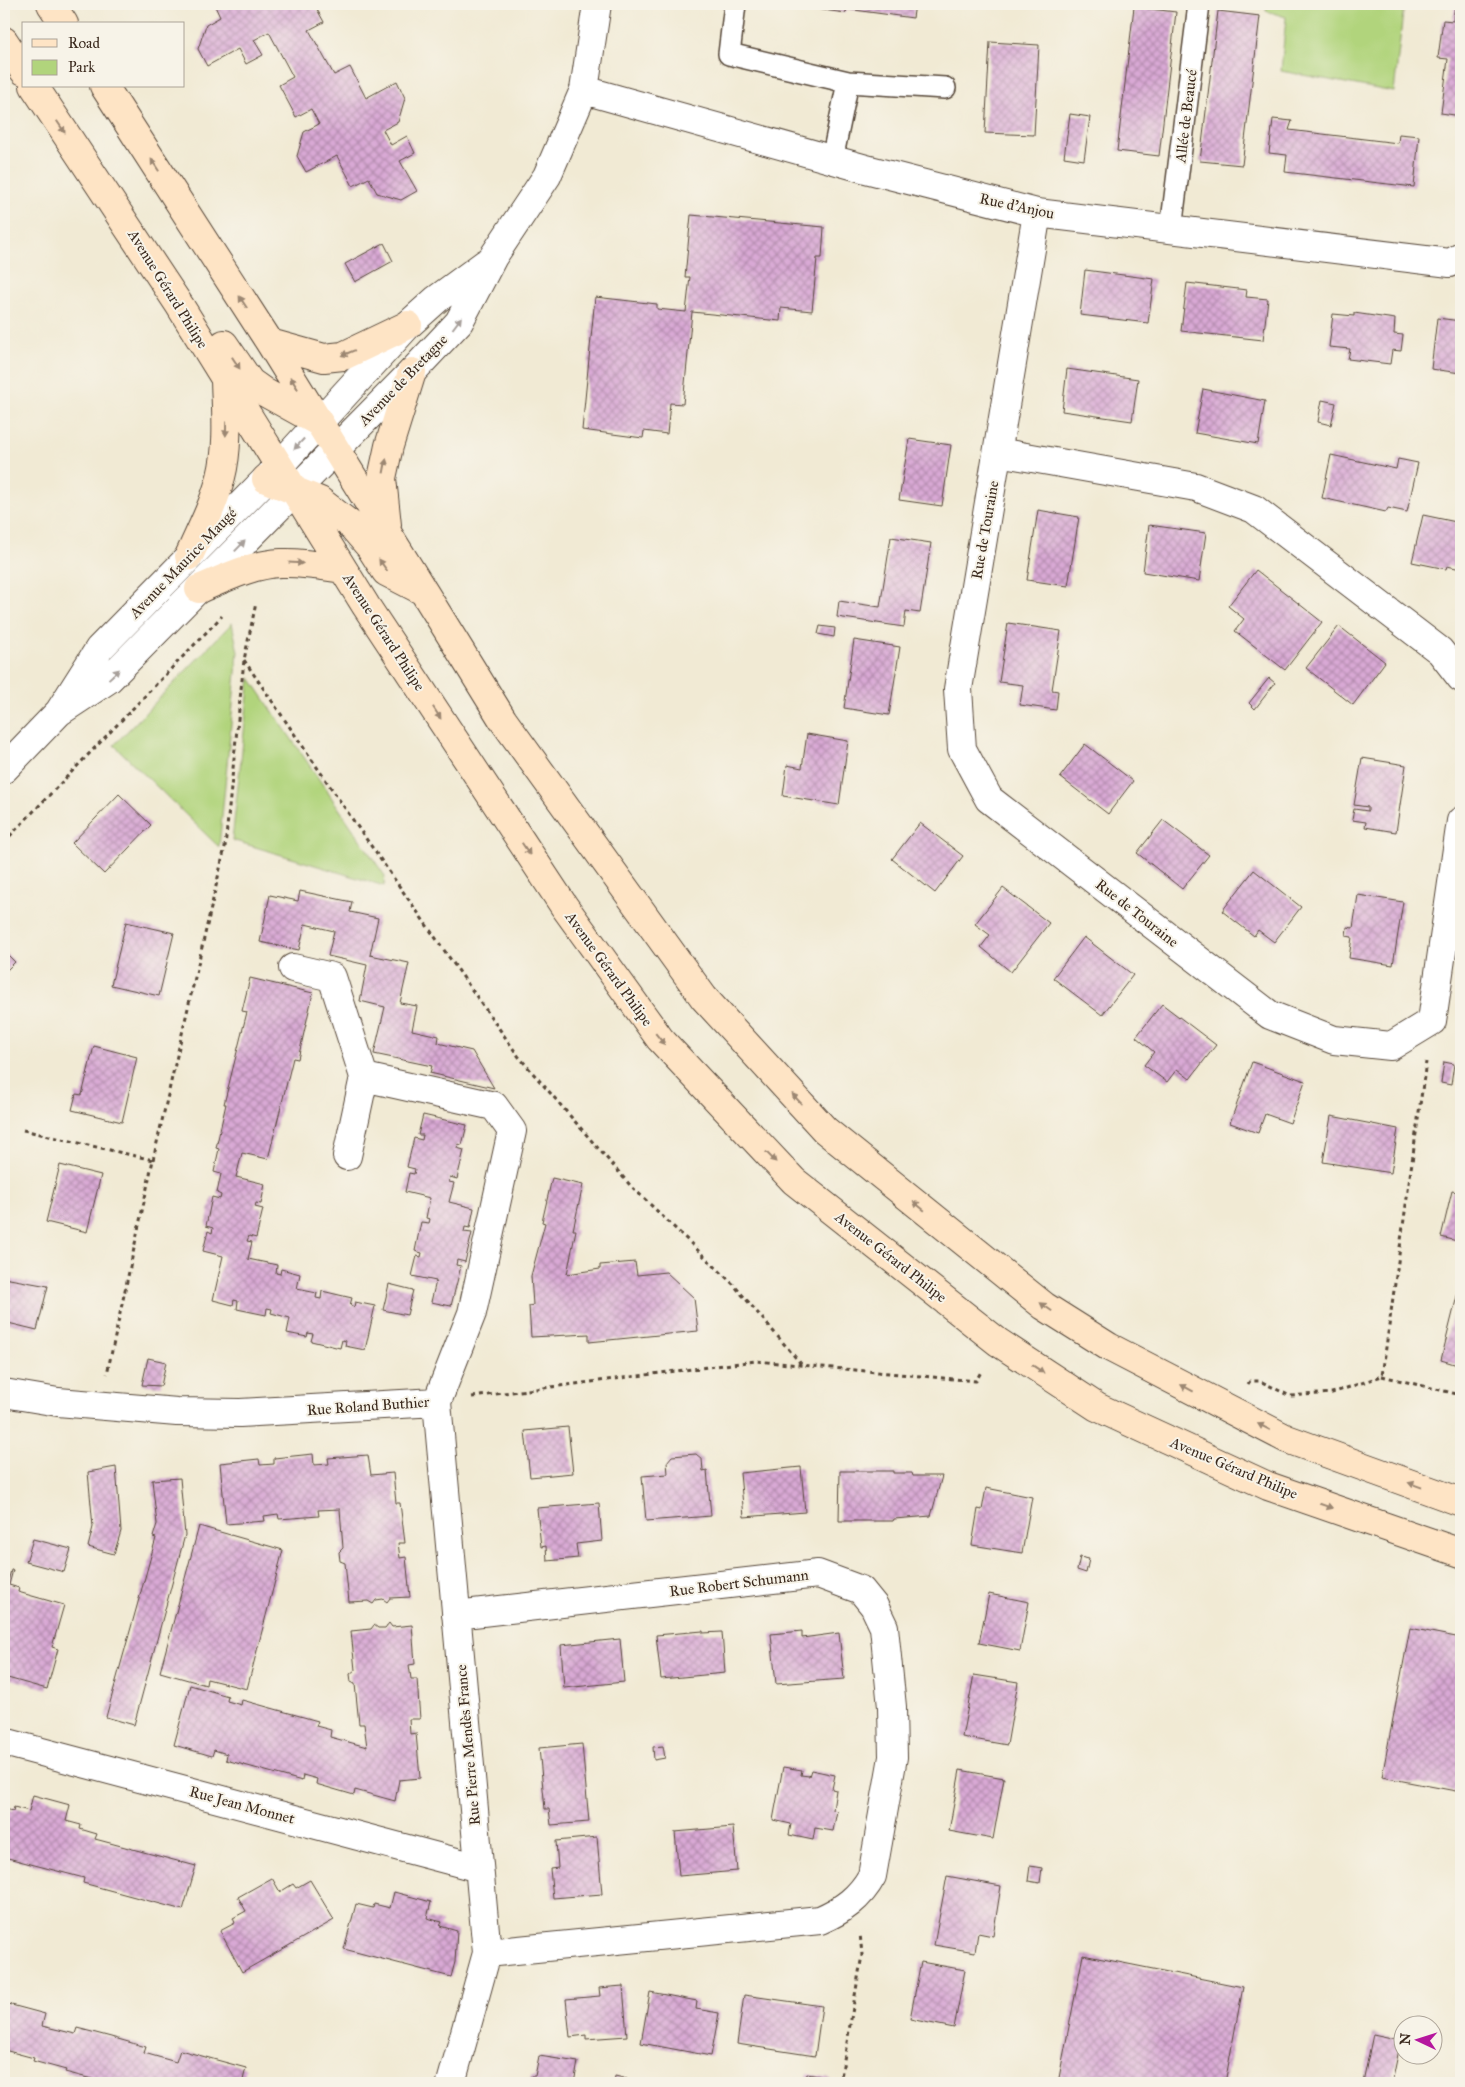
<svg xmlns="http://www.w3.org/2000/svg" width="1465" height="2087" font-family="'IM FELL Great Primer',serif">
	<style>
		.green { fill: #b1d47c; stroke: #767f4d }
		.building { fill: url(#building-cross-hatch) }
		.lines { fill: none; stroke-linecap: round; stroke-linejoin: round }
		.service-casing { stroke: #564739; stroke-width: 24 }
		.minor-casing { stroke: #564739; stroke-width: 30 }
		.secondary-casing { stroke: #564739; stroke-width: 30 }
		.path { stroke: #564739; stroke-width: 3; stroke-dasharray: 4 4; stroke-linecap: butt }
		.service { stroke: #fff; stroke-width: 21 }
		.minor { stroke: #fff; stroke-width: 28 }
		.secondary { stroke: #fee4c5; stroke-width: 28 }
		.oneway { fill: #9c8772 }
		.oneway2 { fill: #a79f9a }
		.labels { text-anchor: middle; stroke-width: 4; stroke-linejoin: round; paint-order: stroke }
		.street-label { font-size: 15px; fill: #3b2a1e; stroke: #f7f3e8 }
	</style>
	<defs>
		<pattern id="building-cross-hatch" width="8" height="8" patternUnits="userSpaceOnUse" patternTransform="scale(1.25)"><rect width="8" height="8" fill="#d9a9d5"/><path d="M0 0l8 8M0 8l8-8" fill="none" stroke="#b18aac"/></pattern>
	</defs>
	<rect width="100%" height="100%" fill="#f7f3e8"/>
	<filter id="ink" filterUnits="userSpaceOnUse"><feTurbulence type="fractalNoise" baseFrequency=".02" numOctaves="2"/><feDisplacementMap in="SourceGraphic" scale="10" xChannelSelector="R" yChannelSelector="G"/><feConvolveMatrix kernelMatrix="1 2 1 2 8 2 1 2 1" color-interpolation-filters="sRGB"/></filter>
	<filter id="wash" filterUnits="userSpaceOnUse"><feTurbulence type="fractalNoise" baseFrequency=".0096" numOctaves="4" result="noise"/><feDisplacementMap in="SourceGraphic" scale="20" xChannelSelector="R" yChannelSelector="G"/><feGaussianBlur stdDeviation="1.12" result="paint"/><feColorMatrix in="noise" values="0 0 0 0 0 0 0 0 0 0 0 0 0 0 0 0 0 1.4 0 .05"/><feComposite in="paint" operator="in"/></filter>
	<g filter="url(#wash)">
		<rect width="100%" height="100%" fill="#f1ead4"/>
		<path class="green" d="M1267 4H1404L1394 92 1281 71 1286 17 1266 11Z
			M232 623 238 652 219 847 114 745Z
			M250 678 385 876 384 886 232 840Z"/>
		<g id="blocks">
			<path class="building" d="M214 4H314L324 22 309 30 334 75 350 67 366 98 397 81 405 98 398 122 383 130 391 145 407 136 415 153 400 161 417 191 401 200 377 193 369 178 353 186 337 156 306 172 297 156 304 132 319 124 311 109 296 117 279 85 293 77 269 32 254 40 263 55 246 64 238 49 207 66 198 49 206 25 220 17Z
				M816 4H915L913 18 847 9 846 13 815 9Z
				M1455 4H1461V116L1441 113 1448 59 1438 58 1443 20 1453 21Z
				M1134 7 1176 12 1159 156 1117 151Z
				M1218 11 1260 16 1242 165 1200 161Z
				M990 42 1039 45 1034 135 985 133Z
				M1070 114 1090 117 1084 160 1064 157Z
				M1273 119 1292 121 1289 130 1398 143 1399 134 1419 136 1414 187 1285 172 1287 155 1269 153Z
				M691 215 824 227 822 258H817L812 311 781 308 780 321 692 312 683 404 670 403 667 434 644 431 643 438 582 430 595 297 657 304V309L686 312 690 277H685Z
				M384 243 393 261 355 282 345 264Z
				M1085 270 1154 279 1148 323 1080 315Z
				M1187 283 1247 290 1246 297 1268 299 1263 340 1181 331Z
				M1354 313 1395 319 1394 334 1403 335 1401 351 1392 350 1390 364 1348 359 1350 349 1329 347 1333 314 1354 316Z
				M1437 318 1461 321V373L1431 369Z
				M1067 369 1138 379 1132 421 1062 411Z
				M1203 389 1265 401 1258 444 1195 433Z
				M1322 400 1336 403 1331 425 1318 422Z
				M909 439 951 445 942 506 899 500Z
				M1331 455 1396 469 1398 459 1418 463 1407 512 1388 508 1386 512 1322 498Z
				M1038 510 1079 517 1068 586 1027 580Z
				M1423 515 1461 523V569L1447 566 1446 569 1412 562Z
				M1149 525 1206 533 1199 581 1143 572Z
				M891 537 931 543 920 613 906 611 904 627 837 617 839 601 880 607Z
				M1256 570 1322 622 1285 670 1235 631 1244 619 1228 606Z
				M1008 623 1061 631 1052 690 1058 691 1056 710 1020 705 1023 685 999 682Z
				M820 626 835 628 834 637 818 634Z
				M1339 626 1385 662 1353 705 1306 668Z
				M854 640 900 647 889 715 844 708Z
				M1269 678 1275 683 1255 709 1249 703Z
				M807 734 848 741 839 805 783 796 787 765 802 768Z
				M1085 744 1133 781 1108 814 1060 777Z
				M1362 758 1406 765 1396 832 1365 827 1366 822 1352 820 1354 809 1368 811V807L1354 805Z
				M119 794 151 825 104 874 72 843Z
				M1163 820 1209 855 1182 889 1137 853Z
				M920 823 963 856 935 893 892 859Z
				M1254 870 1301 907 1274 942 1258 930 1254 936 1222 911Z
				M1003 888 1049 923 1011 972 981 947 990 935 975 924Z
				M300 891 352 902 350 912 378 918 370 955 409 963 400 1003 417 1006 412 1030 439 1036 438 1043 472 1051 494 1088 430 1073 432 1066 374 1054 385 1007 360 1001 367 965 328 956 334 931 305 924 299 950 260 942 270 895 298 901Z
				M1358 895 1403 902 1393 965 1349 958 1352 937 1346 936 1347 927 1353 928Z
				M126 922 174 933 159 996 111 985Z
				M1084 937 1133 975 1102 1015 1053 978Z
				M4 951 15 962 4 973Z
				M250 978 313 993 298 1059 293 1058 268 1159 242 1153 236 1177 265 1184 261 1204 256 1203 255 1207 263 1209 256 1238 249 1236 247 1241 252 1242 248 1259 277 1265 276 1273 280 1274 281 1269 300 1274 297 1289 317 1293 316 1298 321 1299 322 1291 352 1298 350 1305 354 1307 355 1302 375 1306 365 1350 345 1346 346 1341 342 1340 340 1348 311 1341 313 1334 308 1333 307 1337 287 1333 290 1318 271 1313 272 1309 267 1308 266 1315 237 1309 238 1301 234 1300 233 1305 213 1300 223 1256 203 1251 208 1231 212 1233 213 1228 206 1226 212 1197 220 1199 221 1195 217 1193 221 1174 214 1172 219 1149 216 1148 226 1104H224L247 1012 242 1011Z
				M1162 1004 1216 1045 1190 1079 1177 1069 1167 1082 1144 1065 1154 1052 1136 1037Z
				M94 1046 137 1057 122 1122 72 1110 76 1094 82 1095Z
				M1252 1062 1305 1081 1290 1123 1265 1114 1258 1133 1230 1123Z
				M1444 1062 1454 1064 1451 1085 1441 1083Z
				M423 1115 467 1125 462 1145 458 1144 457 1148 464 1150 457 1179 450 1177 449 1182 454 1183 449 1202 474 1208 470 1228 465 1227 464 1232 472 1233 465 1262 457 1260 456 1265 461 1266 451 1306 431 1302 436 1281 412 1276 417 1256 421 1257 422 1253 415 1251 421 1222 429 1223 430 1219 426 1218 430 1198 405 1192 409 1173 414 1174 415 1169 407 1167 414 1138 422 1140 423 1135H418Z
				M1331 1116 1398 1129 1391 1173 1323 1162Z
				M60 1165 101 1175 87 1232 46 1222Z
				M552 1178 583 1185 573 1230H576L567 1274 600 1269V1265L635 1262 637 1275 666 1272 694 1298 698 1331 589 1342V1334L531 1337 529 1306 533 1305 531 1276 545 1223 542 1222Z
				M1452 1191 1461 1193V1242L1441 1237Z
				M4 1278 48 1286 37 1330 4 1322Z
				M389 1284 413 1290 407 1315 383 1310Z
				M1458 1292 1461 1293V1366L1441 1360Z
				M148 1358 166 1362 161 1386 142 1385Z
				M568 1427 573 1473 530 1477 525 1431Z
				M313 1454 314 1465 329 1464 328 1458 368 1455 371 1475 393 1473 396 1503H400L405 1543H398L400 1558 406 1557 410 1597 390 1598 387 1602 383 1599 376 1600 373 1604 368 1601 349 1602 345 1563 340 1561 339 1552 343 1548 340 1509 318 1510 319 1516 279 1519 278 1514 264 1516 265 1521 226 1524 220 1463 259 1459 260 1465 274 1464V1458Z
				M696 1454 702 1459 703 1471 707 1470 711 1516 646 1521 642 1476 668 1474 667 1462 672 1456Z
				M116 1467 121 1531 114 1554 88 1547 93 1527 88 1472Z
				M801 1467 805 1512 744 1517 740 1473Z
				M840 1471H893V1473H912L913 1476H942L931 1516 894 1519 893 1521H839Z
				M180 1478 185 1535 134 1725 106 1717 156 1538 153 1537 157 1524 152 1480Z
				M986 1488 1032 1497 1022 1553 972 1545 978 1509 982 1510Z
				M599 1503 602 1541 576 1544 578 1558 547 1561 546 1546 541 1547 537 1508Z
				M199 1526 283 1550 247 1689 207 1679 206 1685 160 1672Z
				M33 1539 71 1549 64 1572 26 1562Z
				M1080 1557 1089 1559 1086 1573 1077 1570Z
				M11 1570H13L9 1585 19 1588 18 1592 64 1605 52 1647 58 1649 47 1689 4 1677V1584L7 1585Z
				M989 1594 1029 1602 1020 1651 979 1643Z
				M389 1623 392 1627 412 1625 415 1664 409 1665 411 1679H417L420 1719H409L410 1734 416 1733 420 1778 399 1780 395 1801 355 1790 354 1795 316 1784 317 1779 303 1775 302 1781 226 1760 227 1754 214 1750 212 1756 174 1745 190 1685 228 1696 227 1701 241 1705 242 1700 318 1721 316 1726 331 1730 330 1737 367 1747 364 1724H359L355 1684 351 1682 350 1674 355 1670 351 1631 371 1629 374 1625 378 1628H385Z
				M1410 1628 1461 1638V1792L1382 1777Z
				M703 1631V1633L722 1632 725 1673 661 1679 656 1635Z
				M802 1631V1638L839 1633 844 1679 776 1684 771 1634Z
				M620 1639 624 1682 564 1688 561 1645Z
				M974 1675 1018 1682 1007 1745 962 1737Z
				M582 1744 589 1822 551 1825 549 1809H545L539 1748Z
				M663 1746 665 1758 654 1760 653 1747Z
				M783 1767 802 1770 801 1775 809 1776 811 1770 835 1775 832 1789 836 1790 833 1810 837 1811 833 1831 815 1828 813 1840 789 1835 791 1824 773 1820Z
				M960 1770 1004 1778 993 1839 949 1831Z
				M33 1795 70 1805 66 1821 81 1825 80 1829 97 1834 95 1839 196 1866 183 1910 83 1883 84 1878 4 1857V1809L13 1811 14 1807 29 1811Z
				M733 1827 737 1871 679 1876 675 1832Z
				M597 1837 602 1894 553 1898 550 1869 558 1868 556 1841Z
				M1030 1866 1042 1868 1040 1883 1028 1881Z
				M947 1876 1001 1886 993 1936 978 1933 975 1952 934 1945Z
				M272 1878 280 1892 293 1884 296 1888 310 1880 334 1920 242 1972 220 1931 235 1923 233 1918 246 1911 238 1897Z
				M394 1892 431 1902 427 1918 442 1922 440 1926 457 1931 455 1962 451 1977 344 1949 356 1904 373 1908 374 1904 390 1908Z
				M1083 1955 1243 1987 1225 2083H1058Z
				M921 1962 965 1970 954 2028 910 2019Z
				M623 1986 627 2036 586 2039V2035L570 2037 566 1999 600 1996 599 1988Z
				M650 1992 697 2001 696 2009 719 2013 711 2056 641 2043Z
				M744 1995 822 2006 815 2056 737 2044Z
				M4 2003 45 2014 42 2026 59 2030 75 2034 77 2028 111 2037 146 2047 144 2053 176 2062 180 2050 246 2068 243 2080 254 2083H107L65 2072 66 2070 33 2061 34 2058 4 2050Z
				M1373 2034 1401 2040 1392 2083H1363Z
				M539 2056 578 2062 574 2083H529L531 2076H535Z
				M807 2074 831 2078 830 2083H805Z
				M615 2076 628 2079 627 2083H614Z"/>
		</g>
	</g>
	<g filter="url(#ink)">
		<use href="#blocks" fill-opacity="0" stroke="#564739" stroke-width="1"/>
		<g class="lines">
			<g class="service-casing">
				<path id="service" d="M735 4 729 54 848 82 832 160
					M848 82 945 88
					M1171 229 1199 4"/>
			</g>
			<g class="minor-casing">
				<path id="minor" d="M584 90 866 169 1037 213 1450 263 1461 257
					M1037 213 958 689 962 749 989 799 1270 1015 1334 1040 1391 1046 1432 1021 1461 821
					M998 452 1196 487 1254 509 1440 651 1461 678
					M59 712 109 679 412 372 459 322 493 257 547 176 584 90 597 4
					M4 769 59 712 99 649 280 465 408 325 437 299 486 263
					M293 968 332 977 364 1077 347 1156
					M364 1077 494 1106 512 1131 472 1313 437 1402 487 1953 451 2083
					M4 1393 58 1402 177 1412 240 1413 437 1402
					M456 1615 818 1574 861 1590 874 1606 884 1627 892 1707 893 1757 872 1876C860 1898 843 1910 820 1920L487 1953
					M4 1742 479 1868"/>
			</g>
			<g class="secondary-casing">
				<path id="secondary" d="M51 4 64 24
					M4 41 24 71
					M34 86 180 306 366 606 564 906 660 1039 794 1181 998 1342 1097 1407 1268 1486 1461 1553
					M104 86 270 343 503 720 704 998 825 1130 1044 1306 1109 1347 1287 1439 1461 1502
					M270 343 324 358 343 356 408 325
					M224 344 250 382 264 392 318 422
					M266 479 320 501 351 525 370 547 386 572 423 591
					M387 525 382 478 389 446 412 372
					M189 556C201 530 214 504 221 477 229 446 226 412 225 380
					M199 589C225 578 253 564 281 563 302 562 323 566 343 569"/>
			</g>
			<path class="path" d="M244 660 355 823 519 1057 630 1185 733 1284 802 1365
				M4 842 222 616
				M23 1130 153 1160 107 1374
				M153 1160 225 847 244 660 256 603
				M1382 1376 1461 1395
				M1248 1384 1250 1381H1260L1290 1396 1332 1393 1382 1376 1426 1062
				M472 1397 756 1361 976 1381 982 1370
				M840 2083 862 1955 860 1933"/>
			<use href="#service" class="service"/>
			<use href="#minor" class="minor"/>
			<use href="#secondary" class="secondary"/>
		</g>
		<defs><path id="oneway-solid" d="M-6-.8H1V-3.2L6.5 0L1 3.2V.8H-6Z" transform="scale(1.25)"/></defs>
		<g class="oneway">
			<use href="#oneway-solid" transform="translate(61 127) rotate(56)"/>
			<use href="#oneway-solid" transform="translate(155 165) rotate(-123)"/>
			<use href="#oneway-solid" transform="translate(243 302) rotate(-123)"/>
			<use href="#oneway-solid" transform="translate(348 353) rotate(158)"/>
			<use href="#oneway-solid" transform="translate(236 363) rotate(57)"/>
			<use href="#oneway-solid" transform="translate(294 383) rotate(-122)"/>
			<use href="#oneway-solid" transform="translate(226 429) rotate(91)"/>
			<use href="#oneway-solid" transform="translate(385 466) rotate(-79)"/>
			<use href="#oneway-solid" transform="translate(296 563) rotate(3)"/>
			<use href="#oneway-solid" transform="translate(383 565) rotate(-125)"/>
			<use href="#oneway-solid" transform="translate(437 713) rotate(57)"/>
			<use href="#oneway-solid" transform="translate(526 849) rotate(56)"/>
			<use href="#oneway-solid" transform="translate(660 1039) rotate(51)"/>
			<use href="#oneway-solid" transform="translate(797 1099) rotate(-133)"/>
			<use href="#oneway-solid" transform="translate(771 1157) rotate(46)"/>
			<use href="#oneway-solid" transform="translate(919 1206) rotate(-141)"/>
			<use href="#oneway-solid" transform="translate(1046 1307) rotate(-145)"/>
			<use href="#oneway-solid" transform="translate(1038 1369) rotate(34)"/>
			<use href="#oneway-solid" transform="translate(1187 1388) rotate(-152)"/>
			<use href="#oneway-solid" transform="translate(1264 1427) rotate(-153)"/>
			<use href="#oneway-solid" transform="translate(1415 1485) rotate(-160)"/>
			<use href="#oneway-solid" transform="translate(1326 1506) rotate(19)"/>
		</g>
		<g class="oneway2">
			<use href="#oneway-solid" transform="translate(457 323) rotate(-53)"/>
			<use href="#oneway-solid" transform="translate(299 444) rotate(133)"/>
			<use href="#oneway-solid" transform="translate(240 546) rotate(-46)"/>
			<use href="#oneway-solid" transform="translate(114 674) rotate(-43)"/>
		</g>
	</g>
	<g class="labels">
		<g class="street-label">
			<text transform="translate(1186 116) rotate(-83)" y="5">Allée de Beaucé</text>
			<text transform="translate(1017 206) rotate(12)" y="5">Rue d'Anjou</text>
			<text transform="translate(168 289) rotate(58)" y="5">Avenue Gérard Philipe</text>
			<text transform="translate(403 380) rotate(-46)" y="5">Avenue de Bretagne</text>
			<text transform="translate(985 530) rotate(-80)" y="5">Rue de Touraine</text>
			<text transform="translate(183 563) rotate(-46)" y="5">Avenue Maurice Maugé</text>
			<text transform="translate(384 632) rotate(57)" y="5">Avenue Gérard Philipe</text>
			<text transform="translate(1137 913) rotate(38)" y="5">Rue de Touraine</text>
			<text transform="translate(609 969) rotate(54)" y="5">Avenue Gérard Philipe</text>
			<text transform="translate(891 1257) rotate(38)" y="5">Avenue Gérard Philipe</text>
			<text transform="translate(368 1406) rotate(-4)" y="5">Rue Roland Buthier</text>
			<text transform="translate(1234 1468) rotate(23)" y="5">Avenue Gérard Philipe</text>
			<text transform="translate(739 1583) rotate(-7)" y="5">Rue Robert Schumann</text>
			<text transform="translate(468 1745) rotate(-95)" y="5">Rue Pierre Mendès France</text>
			<text transform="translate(242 1805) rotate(15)" y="5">Rue Jean Monnet</text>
		</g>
	</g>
	<rect width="1465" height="2087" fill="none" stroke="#f7f3e8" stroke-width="20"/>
	<rect x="22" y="22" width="162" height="65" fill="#f7f3e8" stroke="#aca397"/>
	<rect x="32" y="39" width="25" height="8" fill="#fee4c5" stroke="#aca397"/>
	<text x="68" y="48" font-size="15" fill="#3b2a1e">Road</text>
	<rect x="32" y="60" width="25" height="15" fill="#b1d47c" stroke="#aca397"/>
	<text x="68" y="72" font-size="15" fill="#3b2a1e">Park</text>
	<g transform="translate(1418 2040) rotate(274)"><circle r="24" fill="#f7f3e8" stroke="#aca397"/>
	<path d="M0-4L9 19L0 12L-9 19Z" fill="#b5179e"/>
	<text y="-8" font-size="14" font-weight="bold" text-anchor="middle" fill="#3b2a1e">N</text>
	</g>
</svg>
